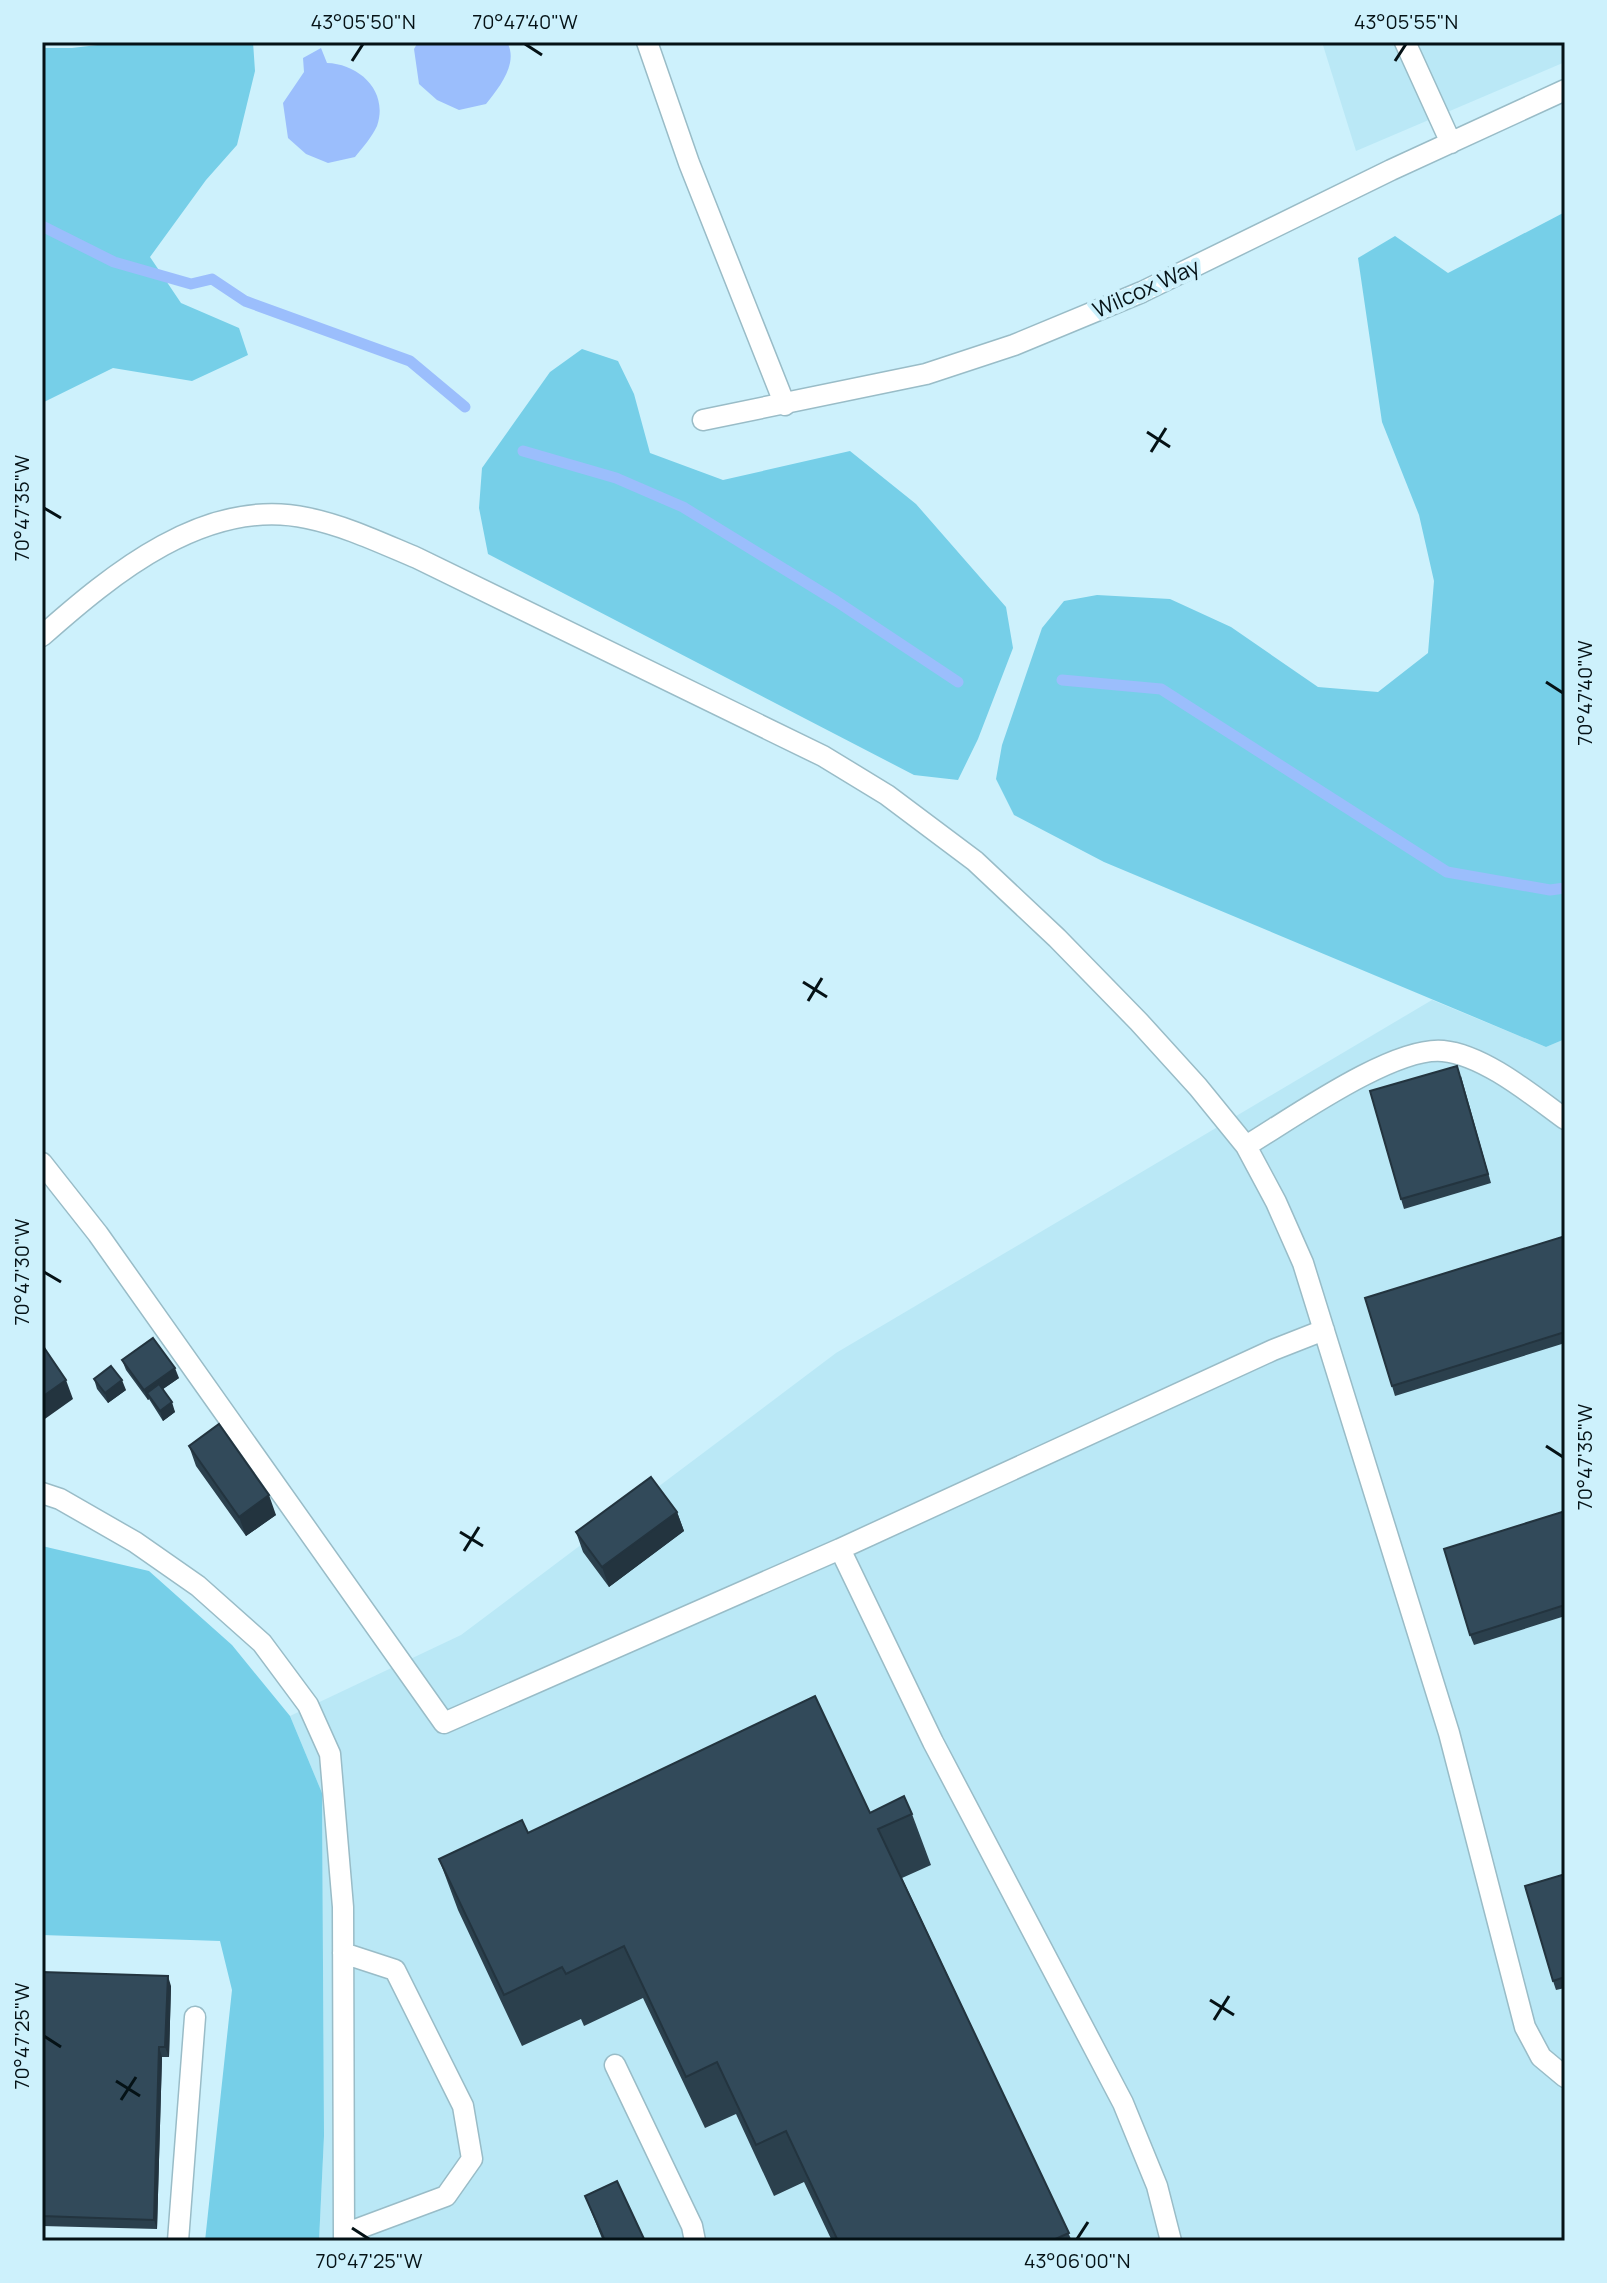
<svg xmlns="http://www.w3.org/2000/svg" width="1607" height="2283" font-family="Manrope,sans-serif">
	<style>
		.built { fill: #bae8f6 }
		.green { fill: #76cfe8 }
		.water { fill: #9bbefc }
		.lines { fill: none; stroke-linecap: round; stroke-linejoin: round }
		.stream { stroke: #9bbefc; stroke-width: 11 }
		.lane-casing { stroke: #99bcc7; stroke-width: 23 }
		.lane { stroke: #fff; stroke-width: 20 }
		.wall { fill: #2b404d }
		.shaded-wall { fill: #23343f }
		.building { fill: #324a5a; stroke: #23343f; stroke-width: 2 }
		.ticks { fill: none; stroke: #051216; stroke-width: 3 }
		.labels { text-anchor: middle; stroke-width: 8; stroke-linejoin: round; paint-order: stroke }
		.street-label { font-size: 22px; fill: #051216; stroke: #cdf1fc }
		.neatline { fill: none; stroke: #051216; stroke-width: 3 }
		.ticks-label { font-size: 20px; text-anchor: middle; fill: #051216 }
	</style>
	<rect width="100%" height="100%" fill="#cdf1fc"/>
	<path class="built" d="M1322 42H1565V62L1356 151Z
		M1432 1000 1546 1047 1565 1039V2241H319L324 2136 322 1793 290 1716 461 1635 836 1353Z"/>
	<path class="green" d="M123 42H253L255 71 237 145 206 180 150 257 181 303 239 328 248 355 192 381 113 368 42 403V48H72Z
		M1565 212V1039L1546 1047 1104 862 1014 815 996 779 1002 745 1042 628 1064 601 1097 595 1170 599 1231 627 1318 687 1378 692 1428 653 1434 581 1419 515 1382 422 1358 258 1395 236 1448 273Z
		M582 349 618 361 634 394 650 453 723 480 850 451 916 504 1006 607 1013 648 978 739 958 780 914 775 488 554 479 508 482 468 550 372Z
		M42 1546 149 1571 232 1645 290 1716 322 1793 324 2136 319 2241H205L232 1990 220 1941 42 1935Z"/>
	<path class="water" d="M418 42H507C519 63 499 88 486 104L459 110 437 100 419 84 414 49Z
		M321 48 327 63C359 64 389 91 377 126 372 137 363 147 355 157L328 163 306 154 288 138 283 103 304 72 303 58Z"/>
	<g class="lines">
		<path class="stream" d="M42 226 114 262 191 284 212 279 245 301 410 361 465 407
			M523 451 616 478 683 507 836 601 958 682
			M1062 680 1161 689 1447 872 1550 890 1565 888"/>
		<g class="lane-casing">
			<path id="lane" d="M647 42 689 163 785 405
				M1405 42 1451 143
				M703 420 926 374 1014 345 1142 292 1391 170 1565 90
				M42 636C112 574 206 496 307 518 346 526 381 543 417 558L823 756 887 795 975 861 1057 938 1139 1022 1198 1087 1246 1146 1276 1202 1303 1263 1449 1733 1525 2027 1541 2057 1565 2077
				M1246 1146C1291 1119 1393 1046 1443 1051 1484 1055 1532 1095 1565 1119
				M42 1163 98 1234 444 1723 840 1549 933 1742 1123 2103 1157 2186 1171 2241
				M42 1493 60 1499 135 1542 198 1586 262 1643 308 1705 330 1754 343 1907 344 2241
				M840 1549 1273 1350 1324 1330
				M343 1953 395 1970 463 2106 472 2159 446 2196 344 2234
				M615 2065 692 2226 695 2241
				M178 2241 195 2017"/>
		</g>
		<use href="#lane" class="lane"/>
	</g>
	<path class="wall" d="M1461 1076 1491 1183 1404 1209 1401 1199Z
		M1565 1236V1343L1395 1396 1392 1386Z
		M122 1360 179 1378 163 1389 175 1412 163 1421 149 1399 148 1400 126 1370Z
		M94 1379 126 1390 108 1403 97 1389Z
		M189 1446 276 1515 246 1536 196 1466Z
		M1565 1511V1616L1474 1645 1470 1635Z
		M677 1512 684 1531 609 1587 583 1552 576 1532Z
		M870 1813 912 1814 931 1865 902 1878 1072 2241H832L804 2182 774 2196 736 2114 705 2128 643 1998 584 2026 581 2019 522 2046 458 1910 439 1859 528 1833Z
		M1565 1874V1988L1556 1990 1553 1981Z
		M42 1972 171 1986 169 2057H162L157 2229 42 2226Z
		M585 2196 645 2241H603Z"/>
	<path class="shaded-wall" d="M175 1368 179 1378 150 1398 147 1393 149 1399 148 1400 144 1390Z
		M66 1380 73 1399 42 1421V1397Z
		M122 1380 126 1390 108 1403 105 1393Z
		M172 1402 175 1412 163 1421 160 1411Z
		M269 1495 276 1515 246 1536 239 1517Z
		M677 1512 684 1531 609 1587 602 1567Z
		M168 1976 171 1986 169 2057 165 2047Z
		M159 2047 162 2057 157 2229 154 2220Z"/>
	<path class="building" d="M1457 1066 1488 1174 1401 1199 1370 1091Z
		M1565 1236V1332L1392 1386 1365 1298Z
		M153 1338 175 1368 144 1390 122 1360Z
		M45 1349 66 1380 42 1397V1351Z
		M111 1366 122 1380 105 1393 94 1379Z
		M159 1384 172 1402 160 1411 147 1393Z
		M219 1424 269 1495 239 1517 189 1446Z
		M651 1477 677 1512 602 1567 576 1532Z
		M1565 1511V1605L1470 1635 1444 1549Z
		M815 1696 870 1813 904 1796 912 1814 878 1829 1069 2233 1051 2241H838L786 2131 756 2145 717 2062 686 2077 624 1946 566 1974 562 1967 504 1995 439 1859 522 1820 528 1833Z
		M1565 1874V1977L1553 1981 1525 1886Z
		M42 1972 168 1976 165 2047H159L154 2220 42 2216Z
		M617 2181 645 2241H605L585 2196Z"/>
	<path class="ticks" d="M525 44 542 55M352 61 363 44M1395 61 1406 44M1147 432 1170 447M1151 452 1166 428M44 508 61 518M1546 682 1563 693M803 982 827 997M808 1001 822 978M44 1272 61 1282M1546 1446 1563 1457M460 1532 483 1546M464 1551 479 1527M1210 2000 1234 2015M1214 2020 1229 1996M44 2036 61 2047M116 2081 140 2096M121 2100 136 2077M352 2228 369 2239M1077 2239 1088 2222"/>
	<g class="labels">
		<g class="street-label">
			<text transform="translate(1146 288) rotate(-24)" y="8">Wilcox Way</text>
		</g>
	</g>
	<rect width="1607" height="2283" fill="none" stroke="#cdf1fc" stroke-width="88"/>
	<rect x="44" y="44" width="1519" height="2195" class="neatline"/>
	<g class="ticks-label">
		<text x="363" y="29">43°05'50"N</text>
		<text x="525" y="29">70°47'40"W</text>
		<text x="1406" y="29">43°05'55"N</text>
		<text transform="translate(22 508) rotate(-90)" y="7">70°47'35"W</text>
		<text transform="translate(1585 693) rotate(-90)" y="7">70°47'40"W</text>
		<text transform="translate(22 1272) rotate(-90)" y="7">70°47'30"W</text>
		<text transform="translate(1585 1457) rotate(-90)" y="7">70°47'35"W</text>
		<text transform="translate(22 2036) rotate(-90)" y="7">70°47'25"W</text>
		<text x="369" y="2268">70°47'25"W</text>
		<text x="1077" y="2268">43°06'00"N</text>
	</g>
</svg>
